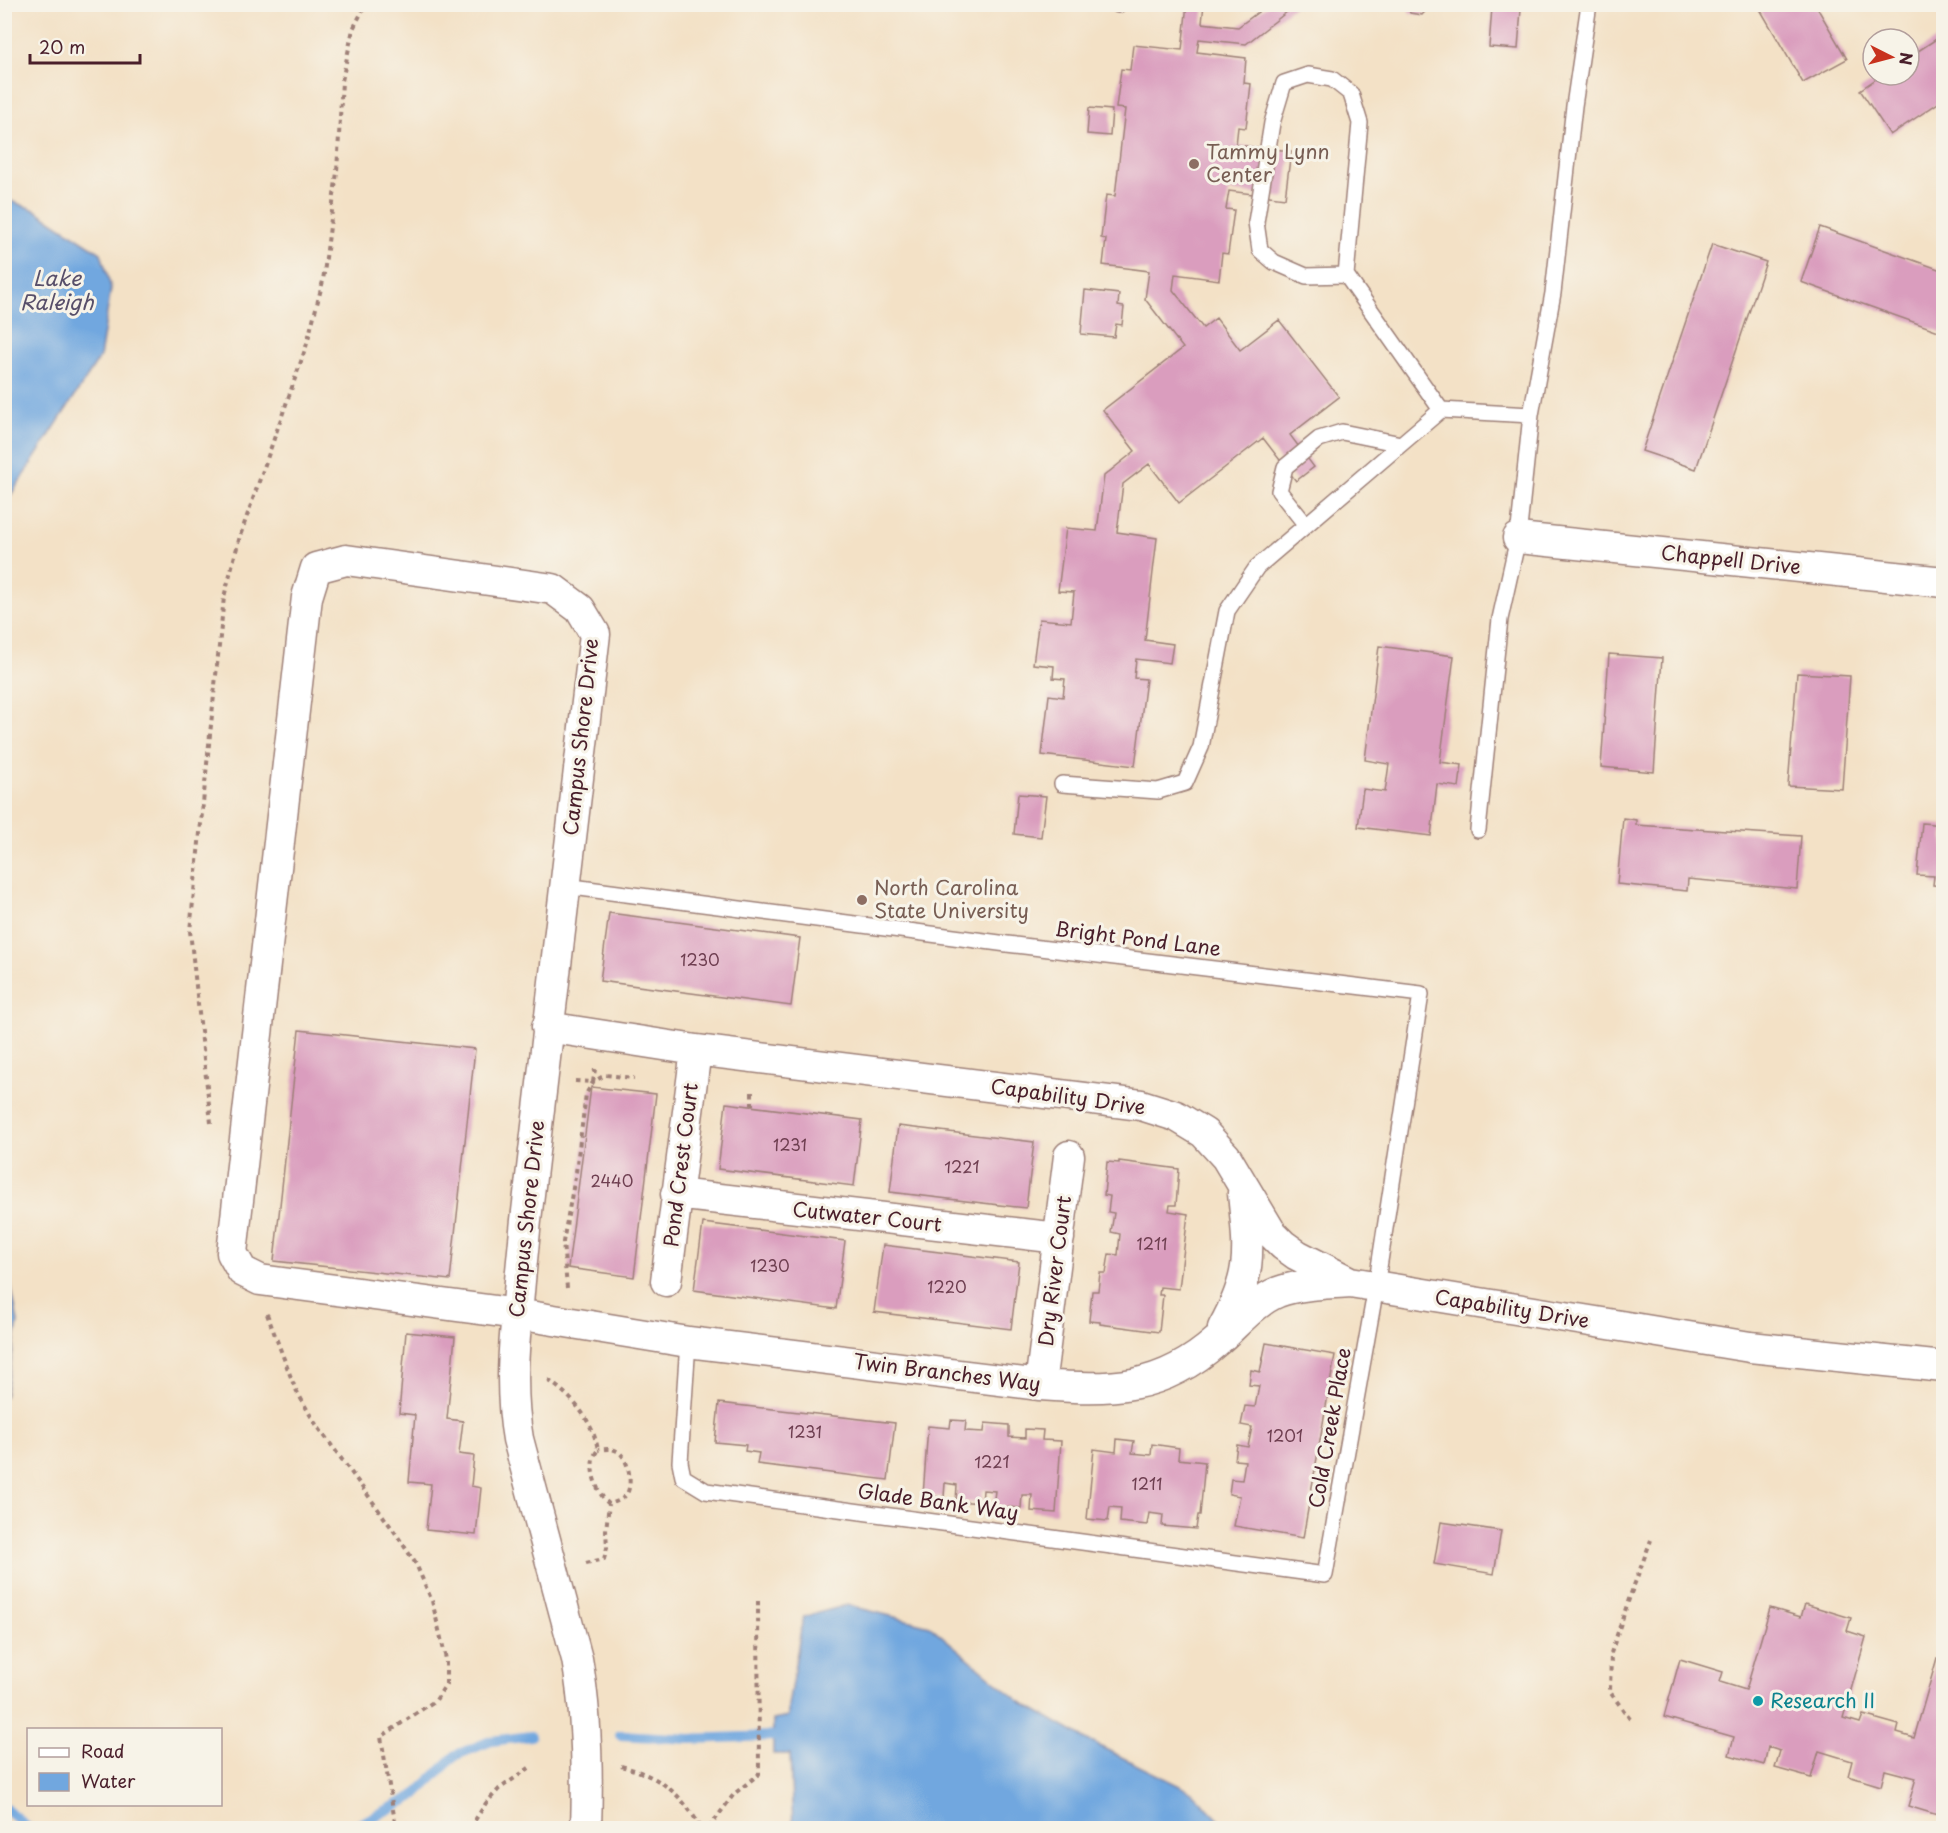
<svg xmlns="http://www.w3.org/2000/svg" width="1948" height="1833" font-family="'Playpen Sans',sans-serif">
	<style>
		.water { fill: #71a7df; stroke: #5e6385; stroke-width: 1.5 }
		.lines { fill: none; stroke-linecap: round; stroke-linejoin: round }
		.stream { stroke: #71a7df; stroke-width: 10 }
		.building { fill: #da9dbe }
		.service-casing { stroke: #9e8078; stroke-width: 18 }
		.minor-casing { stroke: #9e8078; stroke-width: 33 }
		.path { stroke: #9e8078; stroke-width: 4; stroke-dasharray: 4.5 4.5; stroke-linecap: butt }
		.service { stroke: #fff; stroke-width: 15 }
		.minor { stroke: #fff; stroke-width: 30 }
		.education-dot { fill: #8d6e63; stroke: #f7f3e8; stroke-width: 2 }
		.culture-dot { fill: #0f9aa8; stroke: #f7f3e8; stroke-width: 2 }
		.labels { text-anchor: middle; stroke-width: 6; stroke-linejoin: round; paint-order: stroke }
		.number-label { font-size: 16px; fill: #6e3e50 }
		.education-label { font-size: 20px; fill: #785e54; stroke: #f7f3e8; text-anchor: start }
		.street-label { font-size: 20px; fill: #4a1f2b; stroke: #f7f3e8 }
		.culture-label { font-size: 20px; fill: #0d838f; stroke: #f7f3e8; text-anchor: start }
		.water-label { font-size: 21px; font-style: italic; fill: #584f6a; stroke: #f7f3e8 }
	</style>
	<rect width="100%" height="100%" fill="#f7f3e8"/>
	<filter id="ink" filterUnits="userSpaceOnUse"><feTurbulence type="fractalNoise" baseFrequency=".0167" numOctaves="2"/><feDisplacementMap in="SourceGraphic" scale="12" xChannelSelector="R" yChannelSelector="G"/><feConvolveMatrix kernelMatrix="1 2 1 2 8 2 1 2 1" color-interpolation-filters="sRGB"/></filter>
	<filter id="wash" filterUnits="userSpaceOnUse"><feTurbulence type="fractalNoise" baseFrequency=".008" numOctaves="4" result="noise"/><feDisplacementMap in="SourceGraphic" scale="24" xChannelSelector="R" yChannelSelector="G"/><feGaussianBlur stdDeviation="1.35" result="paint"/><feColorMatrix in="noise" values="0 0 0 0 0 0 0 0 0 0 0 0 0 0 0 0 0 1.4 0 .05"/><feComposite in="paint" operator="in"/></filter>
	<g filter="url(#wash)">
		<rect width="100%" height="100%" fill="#f3e1c6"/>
		<path class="water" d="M5 199 35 210 101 253 111 288 100 357 5 504Z
			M5 1255 18 1322 5 1397Z
			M847 1605 930 1626 1019 1701 1091 1742 1192 1792 1227 1828H793L790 1754H773V1720L788 1717V1706L803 1617Z"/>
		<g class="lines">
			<path class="stream" d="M620 1735 690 1739 773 1736 785 1737
				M4 1807 28 1828
				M352 1828 414 1796 456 1755 491 1741 531 1736"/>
		</g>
		<g id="blocks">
			<path class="building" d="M1187 4H1204L1202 23 1238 27 1269 4H1297L1246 44 1199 39 1197 52 1246 58 1244 83 1251 84 1246 128 1238 127 1236 145 1291 151 1285 198 1229 191 1226 209 1234 210 1228 254 1222 253 1219 280 1175 274 1173 290 1203 328 1216 318 1240 350 1279 320 1339 397 1290 435 1314 467 1296 481 1263 438 1179 503 1149 464 1123 484 1117 532 1157 538 1145 640 1173 644 1170 663 1136 659 1134 678 1146 679 1135 766 1042 755 1049 695 1063 697 1065 679 1053 678 1054 666 1033 664 1039 619 1071 622 1074 592 1058 591 1066 528 1097 531 1104 476 1135 451 1103 410 1183 348 1145 299 1149 271 1103 265 1106 239 1101 238 1106 195 1115 196 1125 109 1116 108 1121 69 1130 70 1133 45 1182 50Z
				M1407 4H1432L1422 15 1410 13Z
				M1757 4H1815L1847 59 1803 83Z
				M1492 7 1521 9 1518 49 1489 47Z
				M1944 34V99L1890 135 1860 90 1882 75H1909V57Z
				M1089 108 1112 110 1110 136 1087 134Z
				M1820 227 1944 271V333L1801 282Z
				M1712 244 1766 262 1696 469 1642 451Z
				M1085 290 1119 294 1118 306 1124 307 1122 325 1116 324 1114 337 1081 334Z
				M1379 646 1454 656 1440 762 1462 765 1459 787 1437 784 1431 836 1358 827 1363 789 1385 792 1389 764 1365 760Z
				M1609 654 1662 658 1654 772 1601 767Z
				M1797 673 1850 676 1842 789 1788 786Z
				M1018 794 1046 796 1041 837 1014 834Z
				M1623 818 1636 820V825L1801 836 1797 889 1688 879 1687 891 1617 884Z
				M1922 823 1944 825V886L1933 885 1934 876 1917 875Z
				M609 913 800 938 791 1006 600 981Z
				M299 1030 475 1049 450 1280 274 1261Z
				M591 1087 656 1094 634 1277 568 1268Z
				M726 1103 862 1120 854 1186 718 1169Z
				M898 1126 1034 1142 1026 1208 890 1192Z
				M1119 1161 1179 1169 1176 1205H1170L1169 1211 1188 1214 1179 1289 1160 1287 1159 1295H1163L1159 1332 1100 1324V1322L1089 1321 1092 1291H1098L1100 1273H1106L1109 1254 1118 1255 1120 1234 1111 1232 1114 1213 1108 1212 1110 1196 1104 1195 1107 1162 1119 1163Z
				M703 1223 845 1241 836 1309 694 1290Z
				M883 1245 1019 1262 1011 1329 874 1312Z
				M406 1332 455 1337 447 1419 463 1421 459 1454 474 1456 471 1486 481 1488 476 1535 426 1530 431 1484 409 1482 415 1415 399 1413Z
				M1266 1343 1335 1355 1303 1538 1234 1526 1240 1496 1229 1494 1231 1479 1242 1480 1245 1461 1235 1460 1237 1445 1248 1447 1252 1427 1241 1425 1245 1406 1255 1407 1259 1386 1249 1385 1251 1370 1260 1372Z
				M719 1403 895 1423 888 1480 757 1464 759 1453 745 1451 746 1445 715 1442Z
				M951 1420 966 1421 965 1431 984 1432 985 1423 1009 1425V1437L1025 1438V1429L1043 1430 1042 1440 1061 1441 1056 1513 1031 1511 1032 1495H1022L1021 1508 993 1506 995 1491 983 1490 982 1503 956 1501 957 1485 945 1483 944 1497 923 1496 928 1426 950 1428Z
				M1117 1439 1134 1441 1132 1453 1151 1455 1152 1444 1179 1448 1178 1459 1205 1462 1200 1515H1198L1196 1529 1162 1526 1163 1515 1149 1513 1147 1525 1120 1522 1121 1508 1110 1507 1108 1521 1087 1519 1094 1449 1116 1452Z
				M1441 1522 1501 1531 1494 1574 1434 1564Z
				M1805 1604 1851 1618 1847 1631 1866 1637 1843 1718 1860 1723 1863 1715 1899 1725 1897 1733 1914 1738 1937 1658 1944 1660V1817L1908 1806 1916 1778 1885 1770 1881 1786 1848 1776 1852 1761 1819 1751 1811 1778 1775 1768 1780 1751 1768 1747 1764 1765 1729 1755 1734 1737 1664 1717 1680 1659 1723 1672 1720 1682 1746 1690 1770 1608 1801 1617Z"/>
		</g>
	</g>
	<g filter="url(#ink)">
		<use href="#blocks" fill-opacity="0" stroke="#9e8078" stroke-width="1.5"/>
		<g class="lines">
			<g class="service-casing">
				<path id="service" d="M1118 5V4
					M1346 275 1306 276 1274 262 1260 250 1256 222 1272 123 1284 83 1308 75 1332 79 1351 94 1360 123 1346 275 1441 410 1531 415
					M1306 525 1279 491 1285 467 1319 439 1342 432 1401 444
					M1062 784 1158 791 1185 783 1201 747 1227 611 1257 567 1441 410
					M1478 830 1500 619 1518 538 1531 415 1553 293 1574 106 1589 4
					M565 886 1007 944 1421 994 1376 1287 1325 1575 706 1491 683 1477 680 1462 688 1342"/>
			</g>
			<g class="minor-casing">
				<path id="minor" d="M1518 538 1944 582
					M547 1027 696 1050 1141 1105 1176 1116 1204 1133 1226 1157 1272 1234 1283 1245 1297 1255 1350 1282 1750 1347 1944 1367
					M676 1194 1059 1238
					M666 1281 696 1050
					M1223 1328C1253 1274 1249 1253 1243 1193
					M1040 1385 1069 1156
					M586 1828C588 1772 587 1715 577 1659L518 1439C510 1393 513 1351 518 1304 522 1256 527 1208 533 1160 552 985 574 810 595 634L580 609 553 589 346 560 316 568 307 597 232 1253 242 1271 260 1280 517 1314 688 1342 1040 1385C1111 1390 1161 1391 1217 1341 1235 1326 1255 1301 1278 1292 1300 1284 1327 1284 1350 1282"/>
			</g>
			<path class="path" d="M575 1081 593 1082 595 1069
				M752 1092V1107
				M211 1123 190 931 224 597 240 536 306 347 323 281 337 172 342 81 353 29 366 4
				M567 1288 563 1242 576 1172 586 1094 593 1082 605 1075 634 1078
				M267 1314 295 1388 313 1420 394 1531 416 1564 432 1601 446 1659V1684L436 1700 381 1737 396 1828
				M548 1380C573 1397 593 1421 598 1450 585 1464 597 1494 609 1504 616 1502 622 1500 626 1495 634 1485 628 1456 617 1451 611 1448 604 1449 598 1450
				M586 1563 604 1559 607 1548 606 1530 609 1504
				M1630 1719 1610 1692 1611 1653 1630 1596 1651 1540
				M621 1766C661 1777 680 1792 701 1828
				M470 1828 486 1803 499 1789 532 1766
				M709 1828 734 1794 759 1774 758 1601"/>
			<use href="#service" class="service"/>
			<use href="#minor" class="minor"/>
		</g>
	</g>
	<g class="education-dot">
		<circle cx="1194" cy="164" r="6"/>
		<circle cx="862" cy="900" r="6"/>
	</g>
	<circle class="culture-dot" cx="1758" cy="1701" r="6"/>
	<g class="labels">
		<g class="number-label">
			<text x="700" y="966">1230</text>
			<text x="790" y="1151">1231</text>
			<text x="962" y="1173">1221</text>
			<text x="612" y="1187">2440</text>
			<text x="1152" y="1250">1211</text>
			<text x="770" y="1272">1230</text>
			<text x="947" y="1293">1220</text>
			<text x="805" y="1438">1231</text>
			<text x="1285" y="1442">1201</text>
			<text x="992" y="1468">1221</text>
			<text x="1147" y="1490">1211</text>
		</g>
		<g class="education-label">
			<text x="1206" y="159">Tammy Lynn<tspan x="1206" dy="23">Center</tspan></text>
			<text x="874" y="895">North Carolina<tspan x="874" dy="23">State University</tspan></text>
		</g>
		<g class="street-label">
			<text transform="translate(1731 560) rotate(6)" y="7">Chappell Drive</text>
			<text transform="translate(581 737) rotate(-84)" y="7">Campus Shore Drive</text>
			<text transform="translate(1138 939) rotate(7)" y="7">Bright Pond Lane</text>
			<text transform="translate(1068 1097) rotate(8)" y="7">Capability Drive</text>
			<text transform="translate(681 1165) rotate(-83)" y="7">Pond Crest Court</text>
			<text transform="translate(867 1217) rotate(6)" y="7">Cutwater Court</text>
			<text transform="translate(527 1219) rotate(-84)" y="7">Campus Shore Drive</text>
			<text transform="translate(1055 1271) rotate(-83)" y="7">Dry River Court</text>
			<text transform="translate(1512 1309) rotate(9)" y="7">Capability Drive</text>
			<text transform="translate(947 1373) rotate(7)" y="7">Twin Branches Way</text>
			<text transform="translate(1330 1428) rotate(-80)" y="7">Cold Creek Place</text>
			<text transform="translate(938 1502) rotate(8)" y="7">Glade Bank Way</text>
		</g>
		<g class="culture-label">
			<text x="1770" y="1708">Research II</text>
		</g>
		<g class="water-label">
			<text x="57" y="286">Lake<tspan x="57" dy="24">Raleigh</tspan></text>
		</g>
	</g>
	<rect width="1948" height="1833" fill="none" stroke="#f7f3e8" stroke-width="24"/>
	<rect x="27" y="1728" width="195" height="78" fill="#f7f3e8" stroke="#b29e9c" stroke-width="1.5"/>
	<rect x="39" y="1748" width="30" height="9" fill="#ffffff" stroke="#b29e9c" stroke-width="1.5"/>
	<text x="81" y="1758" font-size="18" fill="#4a1f2b">Road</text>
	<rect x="39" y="1773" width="30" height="18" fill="#71a7df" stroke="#b29e9c" stroke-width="1.5"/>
	<text x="81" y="1788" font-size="18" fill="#4a1f2b">Water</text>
	<g transform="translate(1891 57) rotate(96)"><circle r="28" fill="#f7f3e8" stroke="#b29e9c" stroke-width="1.5"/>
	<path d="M0-4.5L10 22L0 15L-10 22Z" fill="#c8321e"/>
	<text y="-9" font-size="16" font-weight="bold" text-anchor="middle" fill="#4a1f2b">N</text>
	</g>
	<path d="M30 54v9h110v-9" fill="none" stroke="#4a1f2b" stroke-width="3"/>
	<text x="39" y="54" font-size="18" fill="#4a1f2b" stroke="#f7f3e8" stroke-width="4.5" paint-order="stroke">20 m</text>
</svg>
